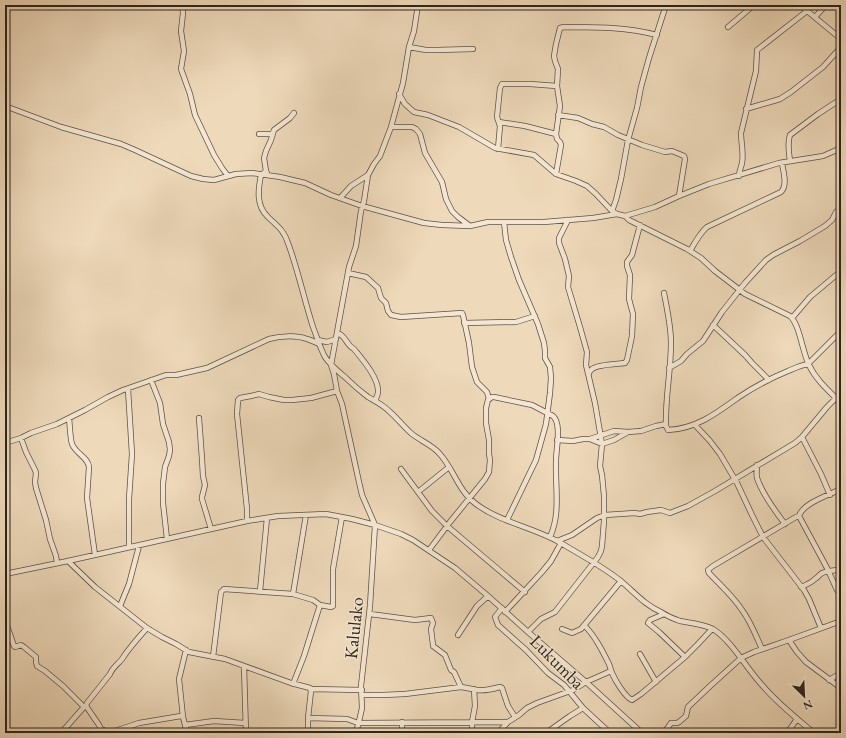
<svg xmlns="http://www.w3.org/2000/svg" width="846" height="738" font-family="'EB Garamond',serif">
	<style>
		.lines { fill: none; stroke-linecap: round; stroke-linejoin: round }
		.minor-casing { stroke: #5d5244; stroke-width: 6 }
		.minor { stroke: #f4e6d2; stroke-width: 4.5 }
		.labels { text-anchor: middle; stroke-width: 3; stroke-linejoin: round; paint-order: stroke }
		.street-label { font-size: 18px; fill: #2d251c; stroke: #f4e6d2 }
	</style>
	<rect width="100%" height="100%" fill="#eed9ba"/>
	<filter id="stains"><feTurbulence type="fractalNoise" baseFrequency=".005" numOctaves="4"/><feColorMatrix values="0 0 0 0 .2 0 0 0 0 .09 0 0 0 0 .02 0 0 0 .5 -.17"/></filter>
	<radialGradient id="worn" r=".72"><stop offset=".6" stop-color="#630" stop-opacity="0"/><stop offset="1" stop-color="#630" stop-opacity=".3"/></radialGradient>
	<g class="lines">
		<g class="minor-casing">
			<path id="minor" d="M182 5 183 13 181 31 184 51 181 69 190 94 195 115 214 155 222 168 228 176
				M800 5 841 39
				M815 17 826 5
				M728 27 754 5
				M409 47 426 50H437L473 49
				M399 94 405 104 414 112 428 115 459 127 495 148 534 155 556 174 576 181 587 186 596 194 612 211 617 214
				M5 106 61 127 121 144 135 150 191 176 203 179 214 180 236 174 252 173 280 177 305 183 331 195 362 206 424 223 442 225 470 226 488 222H544L593 218 617 214 625 216 629 220 687 249 701 258 715 271 745 294 790 316C800 325 802 351 809 365 816 380 829 391 841 403
				M746 109 780 99 791 92 823 67 841 47
				M558 115 578 118 592 124 604 127 618 135 642 145 665 152 672 151 684 156 685 159 679 196
				M499 122 525 126 556 134
				M391 127H412L416 129 420 134 425 153 442 182 446 199 452 211 458 217 470 226
				M259 134H271L272 136
				M498 149 500 126 497 117 500 88 502 84H530L557 86
				M790 161C789 153 787 143 790 135L818 114 841 99
				M266 171 261 175C258 190 256 206 268 217 277 226 284 230 288 243 298 270 304 299 313 327 317 337 320 348 325 357 331 366 339 372 346 378 353 385 360 391 368 397 375 401 383 405 389 411 397 418 404 427 412 434 421 441 432 445 439 453 454 469 458 491 476 504 500 522 532 527 559 542 579 554 604 567 622 582 635 593 645 605 661 612 667 616 674 619 680 621 691 623 703 624 713 629 731 640 747 669 762 685 777 703 796 718 814 733
				M267 173 266 171 264 158 266 151 271 140 274 130 290 118 294 113
				M556 174 561 145 560 142 557 139 556 134 560 106 557 86 558 69 555 61 554 56 556 44 560 28 564 27C596 27 626 27 657 35
				M739 176C739 171 741 168 742 163 744 153 741 143 741 133L756 71 757 50 807 11
				M340 198 351 186 368 175
				M612 211 616 200 621 179 628 140 637 108 641 87 649 58 666 5
				M625 216 655 207 679 196 709 184 779 163 823 156 841 148
				M504 222 506 240 511 257 519 280 538 324 544 343 545 351V358L550 367 551 378 550 393 546 424 536 460 507 520
				M690 251C695 242 700 233 707 227L781 192C788 185 783 171 782 163
				M348 273 366 277 378 288 381 298 386 303 388 311 391 315 401 317 462 313 463 315 469 343 472 367 477 382 487 392 489 399
				M664 293C667 309 671 326 671 343 671 371 665 398 666 426L668 430C696 429 717 413 739 397 754 387 771 378 788 371 795 368 801 365 808 364L841 331
				M792 318 810 297 841 271
				M464 323 516 322 535 316
				M713 325 745 355 752 363 769 380
				M337 333C346 335 345 344 354 349 362 359 379 378 378 392 378 395 376 398 375 401
				M318 340 327 342 336 339
				M669 368 681 361 687 354 703 341 722 312 745 283 766 260 773 255 800 241 825 226 832 220 836 212 841 208
				M589 374C589 373 591 370 592 369 598 364 618 364 625 363L627 360 632 336 633 314 629 299 630 275 627 266V262L632 255 640 225
				M151 380 160 403 163 424 169 442 170 450 169 456 165 467 163 484V503L167 539
				M128 389 132 454 129 499V547
				M69 418C70 426 70 437 72 444 76 454 88 457 89 467L87 498 95 555
				M199 418 202 459 203 476 205 485 202 497V499L211 529
				M695 425 710 441 720 454 737 483 752 515 763 537 804 590 809 599 821 628
				M802 437 821 474 830 495
				M21 438 26 452 35 470 36 473 35 482 36 488 46 520 50 539 56 556 57 563
				M590 439 602 444 614 440 628 432
				M557 440 573 441 583 439H590L614 431 628 432 641 431 656 426 666 424
				M5 443 21 438 31 433 57 424 85 410 108 397 123 390 166 375H176L207 368 269 339C280 336 296 335 307 339 311 340 315 342 319 344
				M757 465C757 469 756 474 757 478 762 493 775 511 785 524
				M401 469 432 511 447 526 525 592
				M418 492 449 467
				M799 516 827 568 837 590 841 593
				M247 521V509L237 414 238 400 240 398 251 396 259 394 269 397 284 400H292L311 398 337 391
				M557 541 572 535 597 518 605 515 635 513 640 514 647 512 661 510 670 513 688 506 715 491 795 443 802 437 827 407 841 393
				M429 550 450 522 485 479 489 472 490 460 489 454V440L486 423V408L488 400 492 397H494L532 405 553 416C562 424 556 449 556 461 555 487 561 513 550 537
				M68 561 95 587 147 628 162 637 176 644 189 652 225 659 291 683 310 688 311 691 308 718V733
				M5 574 68 561 247 521 278 516 326 514 352 519 375 525 401 534 413 540 455 568 488 596 528 632 586 682 642 733
				M801 587C806 585 811 583 815 579 820 576 819 573 825 572 830 570 836 571 841 569
				M260 591 267 518
				M293 594 306 515
				M120 606 129 584 139 546
				M502 608 495 617 498 625 526 650 548 673 564 685 583 708 610 733
				M505 612 542 572 551 561 561 543
				M370 614 415 620 431 618 433 623 431 629 433 645V646L445 655 451 670 454 672 461 687
				M664 614 650 620 648 623 659 632 685 657
				M5 620 14 646 15 647 21 645 24 647 36 657V662L37 666 45 671 63 686 84 707
				M584 625C595 636 602 650 609 664 610 667 611 670 612 673 615 680 625 697 632 700L641 694 685 657 697 645 712 629
				M562 629 572 633 581 629 621 581
				M528 632 541 619 555 612 598 557 601 551 602 546 604 521V496L602 475 600 466 602 444 595 403 586 365 587 352 580 327 568 287 569 276 565 259 559 243V238L568 220
				M458 635 477 606 488 596
				M789 640 797 652 806 662 841 688
				M762 649C756 636 751 622 742 610 733 596 720 585 709 573L708 570 713 566 796 517 799 516C803 503 829 495 841 489
				M640 654 656 682
				M213 657 221 592 224 589 293 594 313 600 320 605 331 607 333 606V569L342 517
				M244 666 246 733
				M829 680 841 673
				M293 684 304 656 320 605
				M310 689 362 690
				M362 695H383L405 694 461 687C467 688 472 689 477 690 485 691 493 689 500 687L502 688 508 706 515 717
				M86 706 99 725 102 732
				M183 717 179 679 186 650
				M308 718 347 719 358 723 508 722
				M185 725 214 721 245 723
				M101 729 109 733 139 723 181 716 183 717 187 733
				M5 732 6 733
				M61 733 84 707 86 706 87 703 110 674C112 668 118 664 122 659 129 648 138 638 147 628
				M356 733 360 717 362 708 361 686 370 606 375 525 362 495 359 482 342 404 337 391 334 374 331 365 349 267 356 246 361 211 364 201 368 175 374 164 380 156 391 127 403 83 409 47 414 31 418 5
				M402 733V722
				M472 733V722L475 706 474 689
				M498 733 508 722 519 715 527 708 537 703 573 690 586 682 611 671
				M546 733 570 716 583 708
				M664 733 671 723H677L679 722 686 716 688 707 709 687 741 658 754 652 789 640 841 621
				M787 733 797 719"/>
		</g>
		<use href="#minor" class="minor"/>
	</g>
	<g class="labels">
		<g class="street-label">
			<text transform="translate(354 628) rotate(-84)" y="6">Kalulako</text>
			<text transform="translate(557 662) rotate(45)" y="6">Lukumba</text>
		</g>
	</g>
	<rect width="846" height="738" fill="none" stroke="#eed9ba" stroke-width="20"/>
	<rect x="6" y="6" width="834" height="726" fill="none" stroke="#2d251c" stroke-width="2"/>
	<rect x="10" y="10" width="826" height="718" fill="none" stroke="#2d251c"/>
	<g transform="translate(804 696) rotate(156)" stroke="#f4e6d2" stroke-width="3" paint-order="stroke">
	<path d="M0-3L7 15L0 10L-7 15Z" fill="#2d251c"/>
	<text y="-6" font-size="11" font-weight="bold" text-anchor="middle" fill="#2d251c">N</text>
	</g>
	<rect width="100%" height="100%" filter="url(#stains)"/>
	<rect width="100%" height="100%" fill="url(#worn)"/>
</svg>
